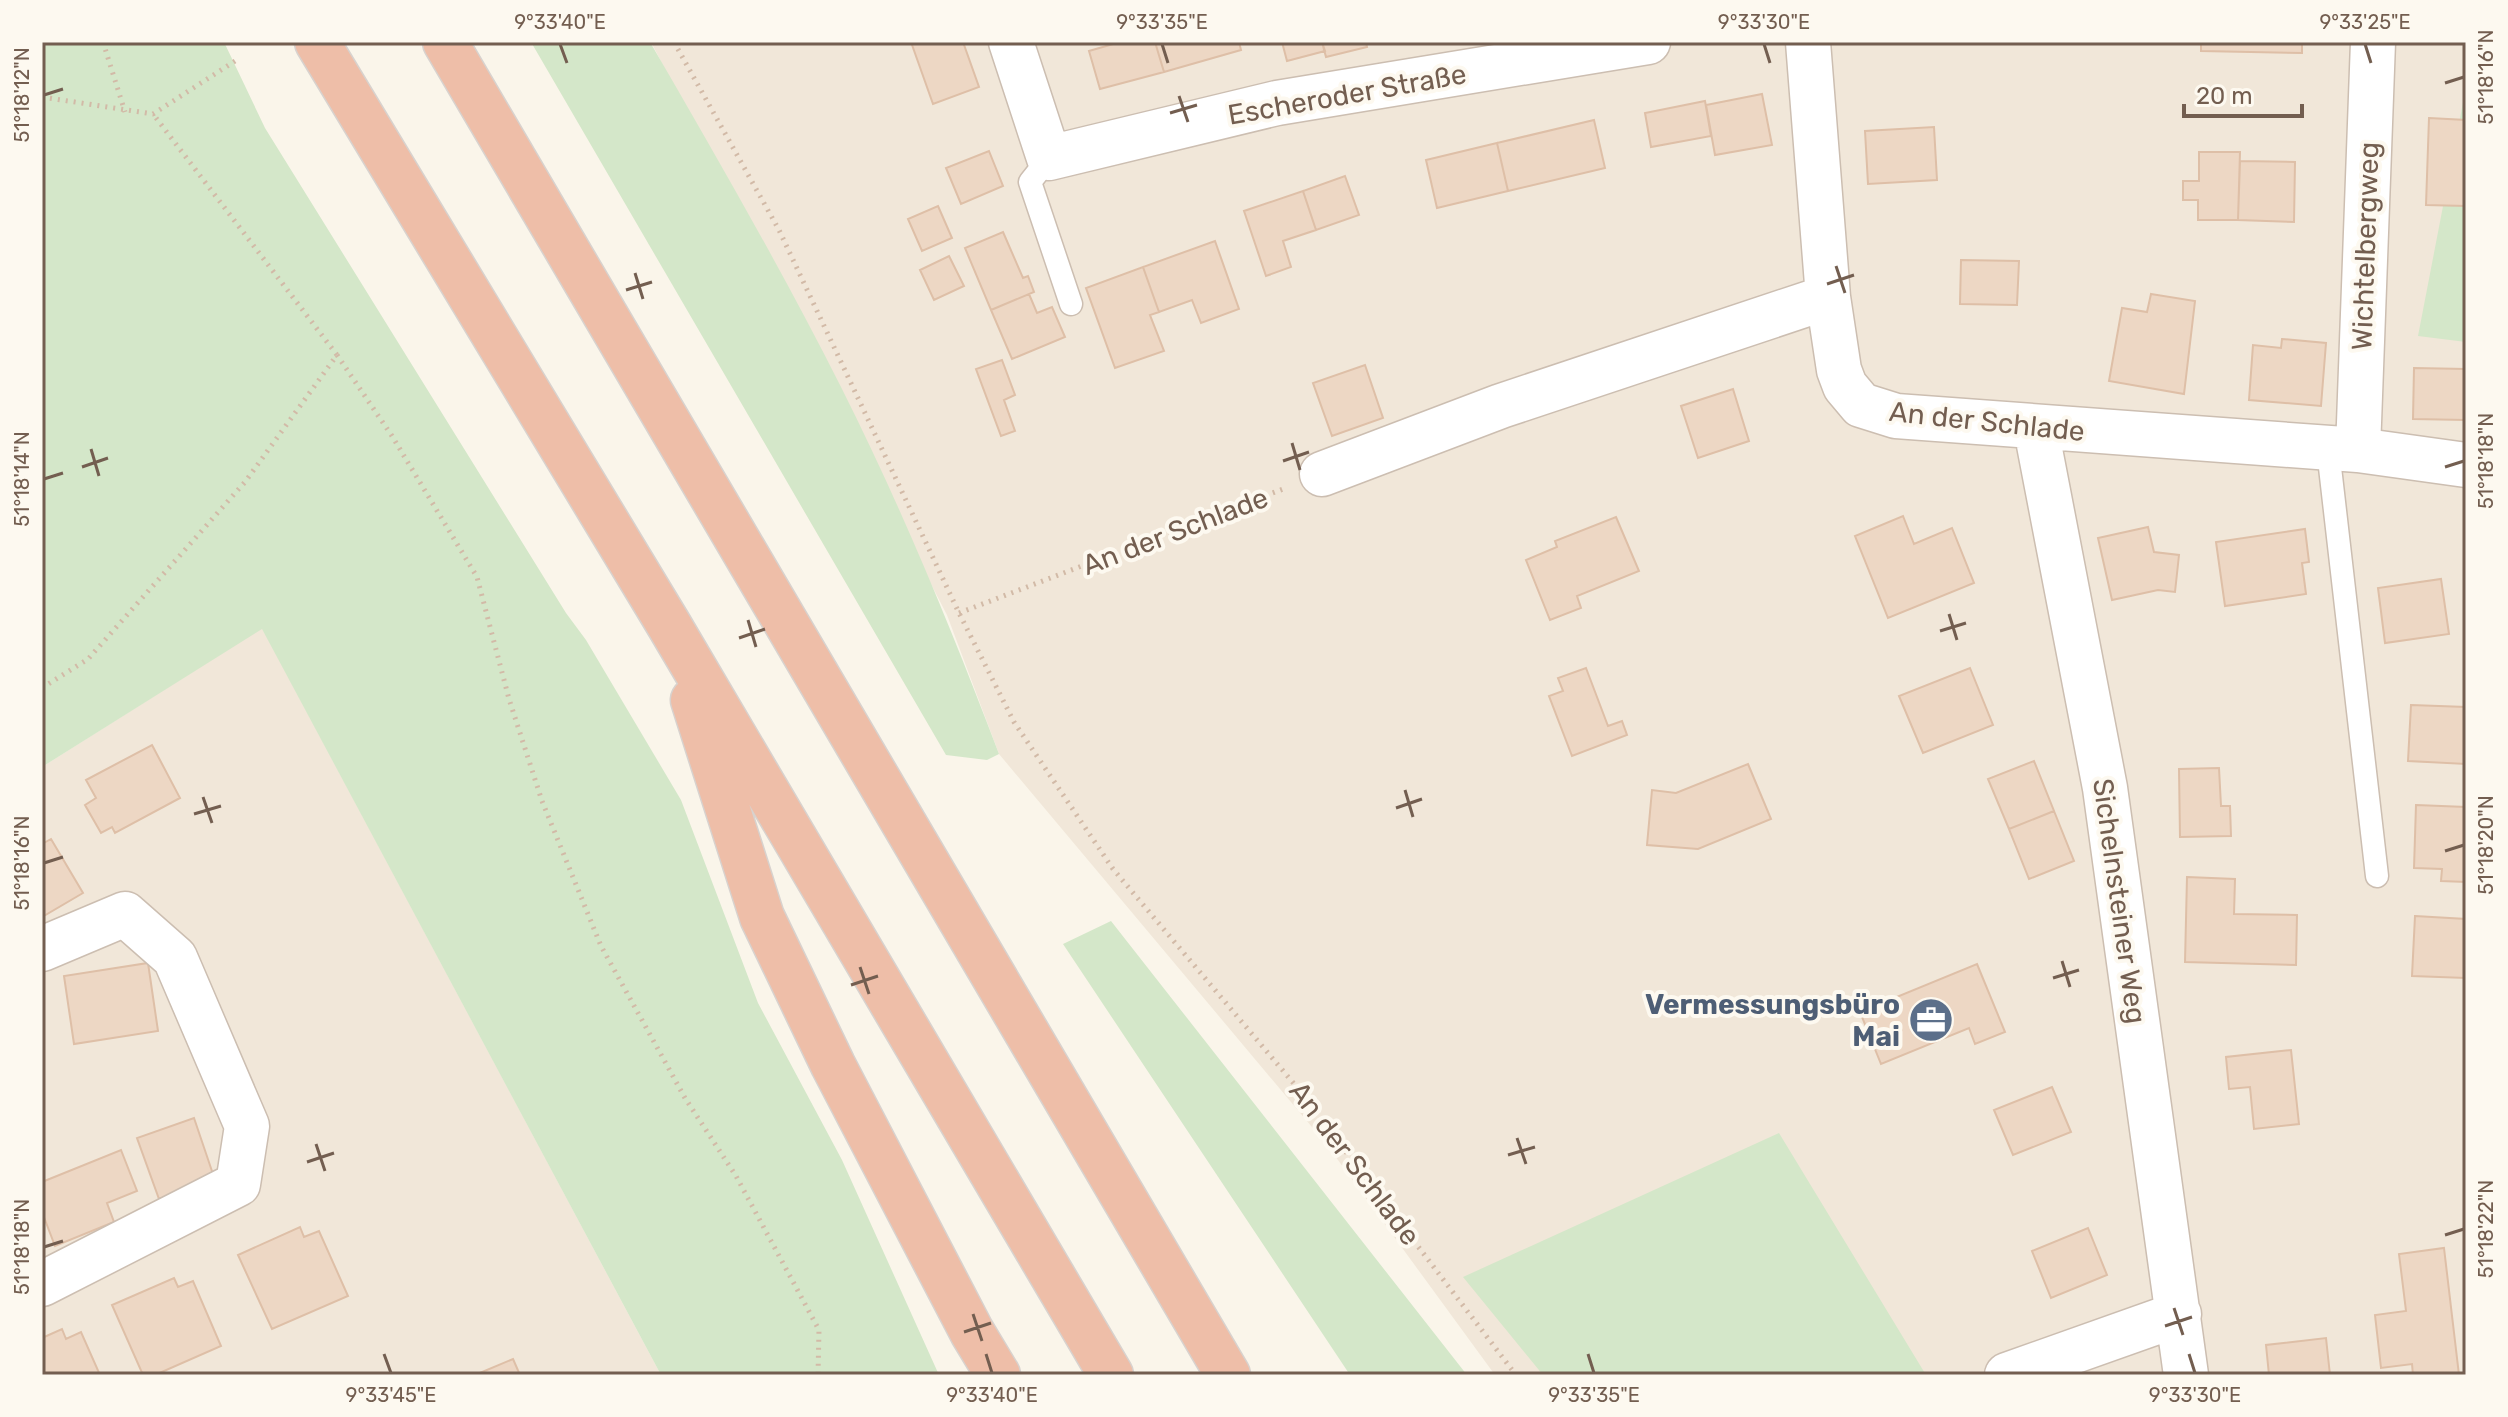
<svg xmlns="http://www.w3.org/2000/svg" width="2508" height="1417" font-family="Rubik,sans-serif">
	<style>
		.residential { fill: #f1e7d9 }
		.green { fill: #d4e7c9 }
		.building { fill: #edd7c4; stroke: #debfa7; stroke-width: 2 }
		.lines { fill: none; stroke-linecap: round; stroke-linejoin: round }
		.lane-casing { stroke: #ccbeb1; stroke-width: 25 }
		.street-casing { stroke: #ccbeb1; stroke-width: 47 }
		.highway-casing { stroke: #d8d2ce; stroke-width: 47 }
		.path { stroke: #d2baa7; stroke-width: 5; stroke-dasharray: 2 6; stroke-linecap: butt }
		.lane { stroke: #fff; stroke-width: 22 }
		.street { stroke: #fff; stroke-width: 44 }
		.highway { stroke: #eebea8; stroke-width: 44 }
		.ticks { fill: none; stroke: #735e50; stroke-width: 3 }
		.labels { text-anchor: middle; stroke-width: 8; stroke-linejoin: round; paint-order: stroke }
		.street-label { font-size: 28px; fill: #735e50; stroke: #fdf9f0 }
		.service-label { font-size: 28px; font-weight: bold; fill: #4e5e75; stroke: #fdf9f0; text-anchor: end }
		.neatline { fill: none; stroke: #735e50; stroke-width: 3 }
		.ticks-label { font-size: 20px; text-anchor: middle; fill: #735e50 }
	</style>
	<rect width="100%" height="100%" fill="#faf5ea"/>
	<path class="residential" d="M651 42H2466V1375H1495L1327 1145 999 754 947 615Z
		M262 628 661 1375H42V767Z"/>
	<path class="green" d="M42 42H224L265 128 566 613 586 640 681 800 758 1003 842 1160 939 1375H661L262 629 42 767Z
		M531 42H650C716 156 782 270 841 387 901 506 952 630 999 754L987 760 946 755Z
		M2466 87V342L2418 336Z
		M1111 921 1467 1375H1350L1063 944Z
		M1779 1133 1926 1375H1543L1463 1277Z"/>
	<path class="building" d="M911 42H963L979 87 933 104Z
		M1120 42H1155L1164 72 1100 89 1089 51Z
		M1155 42H1239L1241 50 1164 72Z
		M1282 42H1322L1325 51 1287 61Z
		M1322 42H1366L1367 47 1326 57Z
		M2201 42H2302V53L2201 51Z
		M1762 94 1772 145 1715 155 1706 105Z
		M1705 101 1711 136 1651 147 1645 113Z
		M2429 118 2466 120V206L2426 205Z
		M1594 120 1605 168 1508 191 1497 143Z
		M1934 127 1937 180 1868 184 1865 131Z
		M1497 143 1508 191 1437 208 1426 160Z
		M989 151 1003 186 961 204 946 168Z
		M2199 152H2240L2238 220H2198V200H2183V181H2199Z
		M2240 161 2295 162 2294 222 2238 220Z
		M1345 176 1359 215 1316 230 1303 191Z
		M1303 191 1316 230 1283 241 1291 267 1266 276 1244 211Z
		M938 206 952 238 922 251 908 219Z
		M1003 232 1023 278 1028 276 1034 292 991 310 965 248Z
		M1215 241 1239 309 1201 323 1192 300 1159 312 1143 267Z
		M949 256 964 286 934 300 920 270Z
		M1961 260 2019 261 2017 305 1960 304Z
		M1143 267 1159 312 1150 315 1164 351 1115 368 1086 288Z
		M1029 294 1037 313 1052 307 1065 337 1012 359 991 310Z
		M2151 294 2195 301 2184 394 2109 381 2122 308 2147 312Z
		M2282 339 2326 343 2321 406 2249 400 2253 345 2281 348Z
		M1002 360 1015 395 1004 400 1015 431 1001 436 976 369Z
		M1365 365 1383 418 1332 436 1313 383Z
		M2414 368 2466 369V420L2413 419Z
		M1733 389 1749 441 1698 458 1681 406Z
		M1903 516 1914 544 1952 528 1974 583 1888 618 1855 536Z
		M1616 517 1639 571 1577 596 1581 608 1550 620 1526 560 1557 547 1555 541Z
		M2148 527 2154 552 2179 555 2175 592 2158 590 2112 600 2098 538Z
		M2305 529 2309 562 2302 563 2306 594 2225 606 2216 542Z
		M2441 579 2449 634 2385 643 2378 588Z
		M1586 668 1608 726 1622 721 1627 735 1572 756 1549 696 1563 691 1558 678Z
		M1970 668 1993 725 1923 753 1899 696Z
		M2411 705 2466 707V764L2408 761Z
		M152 745 180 798 115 833 112 827 101 833 85 805 96 798 86 780Z
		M2034 761 2054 811 2009 829 1988 779Z
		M1748 764 1771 819 1698 849 1647 845 1652 790 1676 793Z
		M2219 768 2221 806H2230L2231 836 2180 837 2179 769Z
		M2416 805 2466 807V882L2441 881 2442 869 2414 868Z
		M2054 811 2074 861 2029 879 2009 829Z
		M51 839 83 893 42 917V844Z
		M2187 877 2235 879 2234 914 2297 915 2296 965 2185 962Z
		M2415 916 2466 919V978L2412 976Z
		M148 963 158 1031 74 1044 64 976Z
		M1977 964 2005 1032 1975 1044 1969 1028 1881 1064 1860 1012Z
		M2291 1050 2299 1124 2254 1129 2250 1087 2229 1089 2226 1057Z
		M2052 1087 2071 1132 2013 1155 1994 1110Z
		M194 1118 215 1180 159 1199 137 1138Z
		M121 1150 137 1191 107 1203 114 1222 55 1246 42 1212V1182Z
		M300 1227 304 1237 319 1231 348 1296 272 1329 238 1255Z
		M2088 1228 2107 1275 2051 1298 2032 1251Z
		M2444 1248 2459 1375H2413L2412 1364 2381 1368 2375 1315 2406 1311 2399 1254Z
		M174 1278 178 1287 193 1281 221 1346 155 1375H143L112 1305Z
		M62 1329 66 1339 81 1332 100 1375H42V1338Z
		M2326 1338 2330 1375H2269L2266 1345Z
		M513 1359 520 1375H475Z"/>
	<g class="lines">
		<g class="lane-casing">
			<path id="lane" d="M1049 158 1030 182 1071 304
				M2328 450 2377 876"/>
		</g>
		<g class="street-casing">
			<path id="street" d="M1011 42 1049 158 1277 103 1648 42
				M1808 42 1828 297 1839 370 1845 386 1861 405 1896 416 2358 450 2466 465
				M2036 429 2105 788 2186 1375
				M2358 450 2373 42
				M1322 474 1501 406 1828 297
				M42 949 125 914 175 958 247 1126 238 1184 42 1284
				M2007 1375 2179 1314"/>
		</g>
		<g class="highway-casing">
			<path id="highway" d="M317 42 669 625 1111 1375
				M445 42 1228 1375
				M693 700 762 917 833 1065 972 1332 998 1375"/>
		</g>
		<path class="path" d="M103 42 125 112
			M674 42 779 230 959 613 1014 722 1113 869 1295 1085 1516 1375
			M42 97 153 114 235 61
			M337 355 392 436 477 577 509 699 542 801 601 946 685 1098 736 1176 819 1330 818 1375
			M959 613 1283 489
			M42 688 88 659 245 482 337 355 153 114"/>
		<use href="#lane" class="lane"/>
		<use href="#street" class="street"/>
		<use href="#highway" class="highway"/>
	</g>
	<path class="ticks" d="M560 44 567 63M1162 44 1168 63M1764 44 1770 63M2365 44 2371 63M2445 83 2464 77M44 95 63 89M1179 96 1188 122M1170 113 1197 105M1836 266 1845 293M635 273 643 299M1827 284 1854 275M626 290 652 282M1292 443 1300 470M91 449 99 476M1283 461 1309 452M82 467 108 458M2445 467 2464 461M44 479 63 473M1949 614 1957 640M748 620 756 647M1940 631 1966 623M739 638 765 629M1405 790 1413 817M203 797 212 823M1396 808 1422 799M194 814 221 806M2445 851 2464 845M44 863 63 857M2062 961 2070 987M860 967 869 994M2053 978 2079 970M851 985 878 976M1517 1138 1526 1164M316 1144 325 1171M1508 1155 1535 1147M307 1162 334 1153M2445 1235 2464 1229M44 1247 63 1241M2174 1308 2183 1335M973 1314 982 1341M2165 1326 2192 1317M964 1332 991 1323M384 1354 391 1373M986 1354 992 1373M1588 1354 1594 1373M2189 1354 2195 1373"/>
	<defs>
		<g id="office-disc" transform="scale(2.3)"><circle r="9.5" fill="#5c6f8a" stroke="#fdf9f0"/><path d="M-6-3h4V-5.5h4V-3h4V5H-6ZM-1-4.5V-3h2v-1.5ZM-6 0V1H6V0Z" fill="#fff"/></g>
	</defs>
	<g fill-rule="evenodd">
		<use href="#office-disc" x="1931" y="1020"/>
	</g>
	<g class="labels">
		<g class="street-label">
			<text transform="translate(1347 94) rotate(-10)" y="10">Escheroder Straße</text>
			<text transform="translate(2365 246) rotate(-88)" y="10">Wichtelbergweg</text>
			<text transform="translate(1987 421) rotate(6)" y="10">An der Schlade</text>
			<text transform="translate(1175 531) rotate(-21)" y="10">An der Schlade</text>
			<text transform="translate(2120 901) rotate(82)" y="10">Sichelnsteiner Weg</text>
			<text transform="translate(1355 1163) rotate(53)" y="10">An der Schlade</text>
		</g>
		<g class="service-label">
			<text x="1900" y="1014">Vermessungsbüro<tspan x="1900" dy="32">Mai</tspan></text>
		</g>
	</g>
	<rect width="2508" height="1417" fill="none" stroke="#fdf9f0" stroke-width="88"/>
	<path d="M2184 104v12h118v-12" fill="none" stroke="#735e50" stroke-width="4"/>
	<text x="2196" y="104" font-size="24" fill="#735e50" stroke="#fdf9f0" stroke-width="6" paint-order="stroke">20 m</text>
	<rect x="44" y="44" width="2420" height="1329" class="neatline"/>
	<g class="ticks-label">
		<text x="560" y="29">9°33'40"E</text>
		<text x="1162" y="29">9°33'35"E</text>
		<text x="1764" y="29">9°33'30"E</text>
		<text x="2365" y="29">9°33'25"E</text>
		<text transform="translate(2486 77) rotate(-90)" y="7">51°18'16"N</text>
		<text transform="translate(22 95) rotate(-90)" y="7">51°18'12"N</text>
		<text transform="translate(2486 461) rotate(-90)" y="7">51°18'18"N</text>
		<text transform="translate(22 479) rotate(-90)" y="7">51°18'14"N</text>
		<text transform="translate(2486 845) rotate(-90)" y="7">51°18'20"N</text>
		<text transform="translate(22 863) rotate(-90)" y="7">51°18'16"N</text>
		<text transform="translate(2486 1229) rotate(-90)" y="7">51°18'22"N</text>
		<text transform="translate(22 1247) rotate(-90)" y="7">51°18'18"N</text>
		<text x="391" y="1402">9°33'45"E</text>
		<text x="992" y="1402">9°33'40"E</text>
		<text x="1594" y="1402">9°33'35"E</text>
		<text x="2195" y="1402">9°33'30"E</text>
	</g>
</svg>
